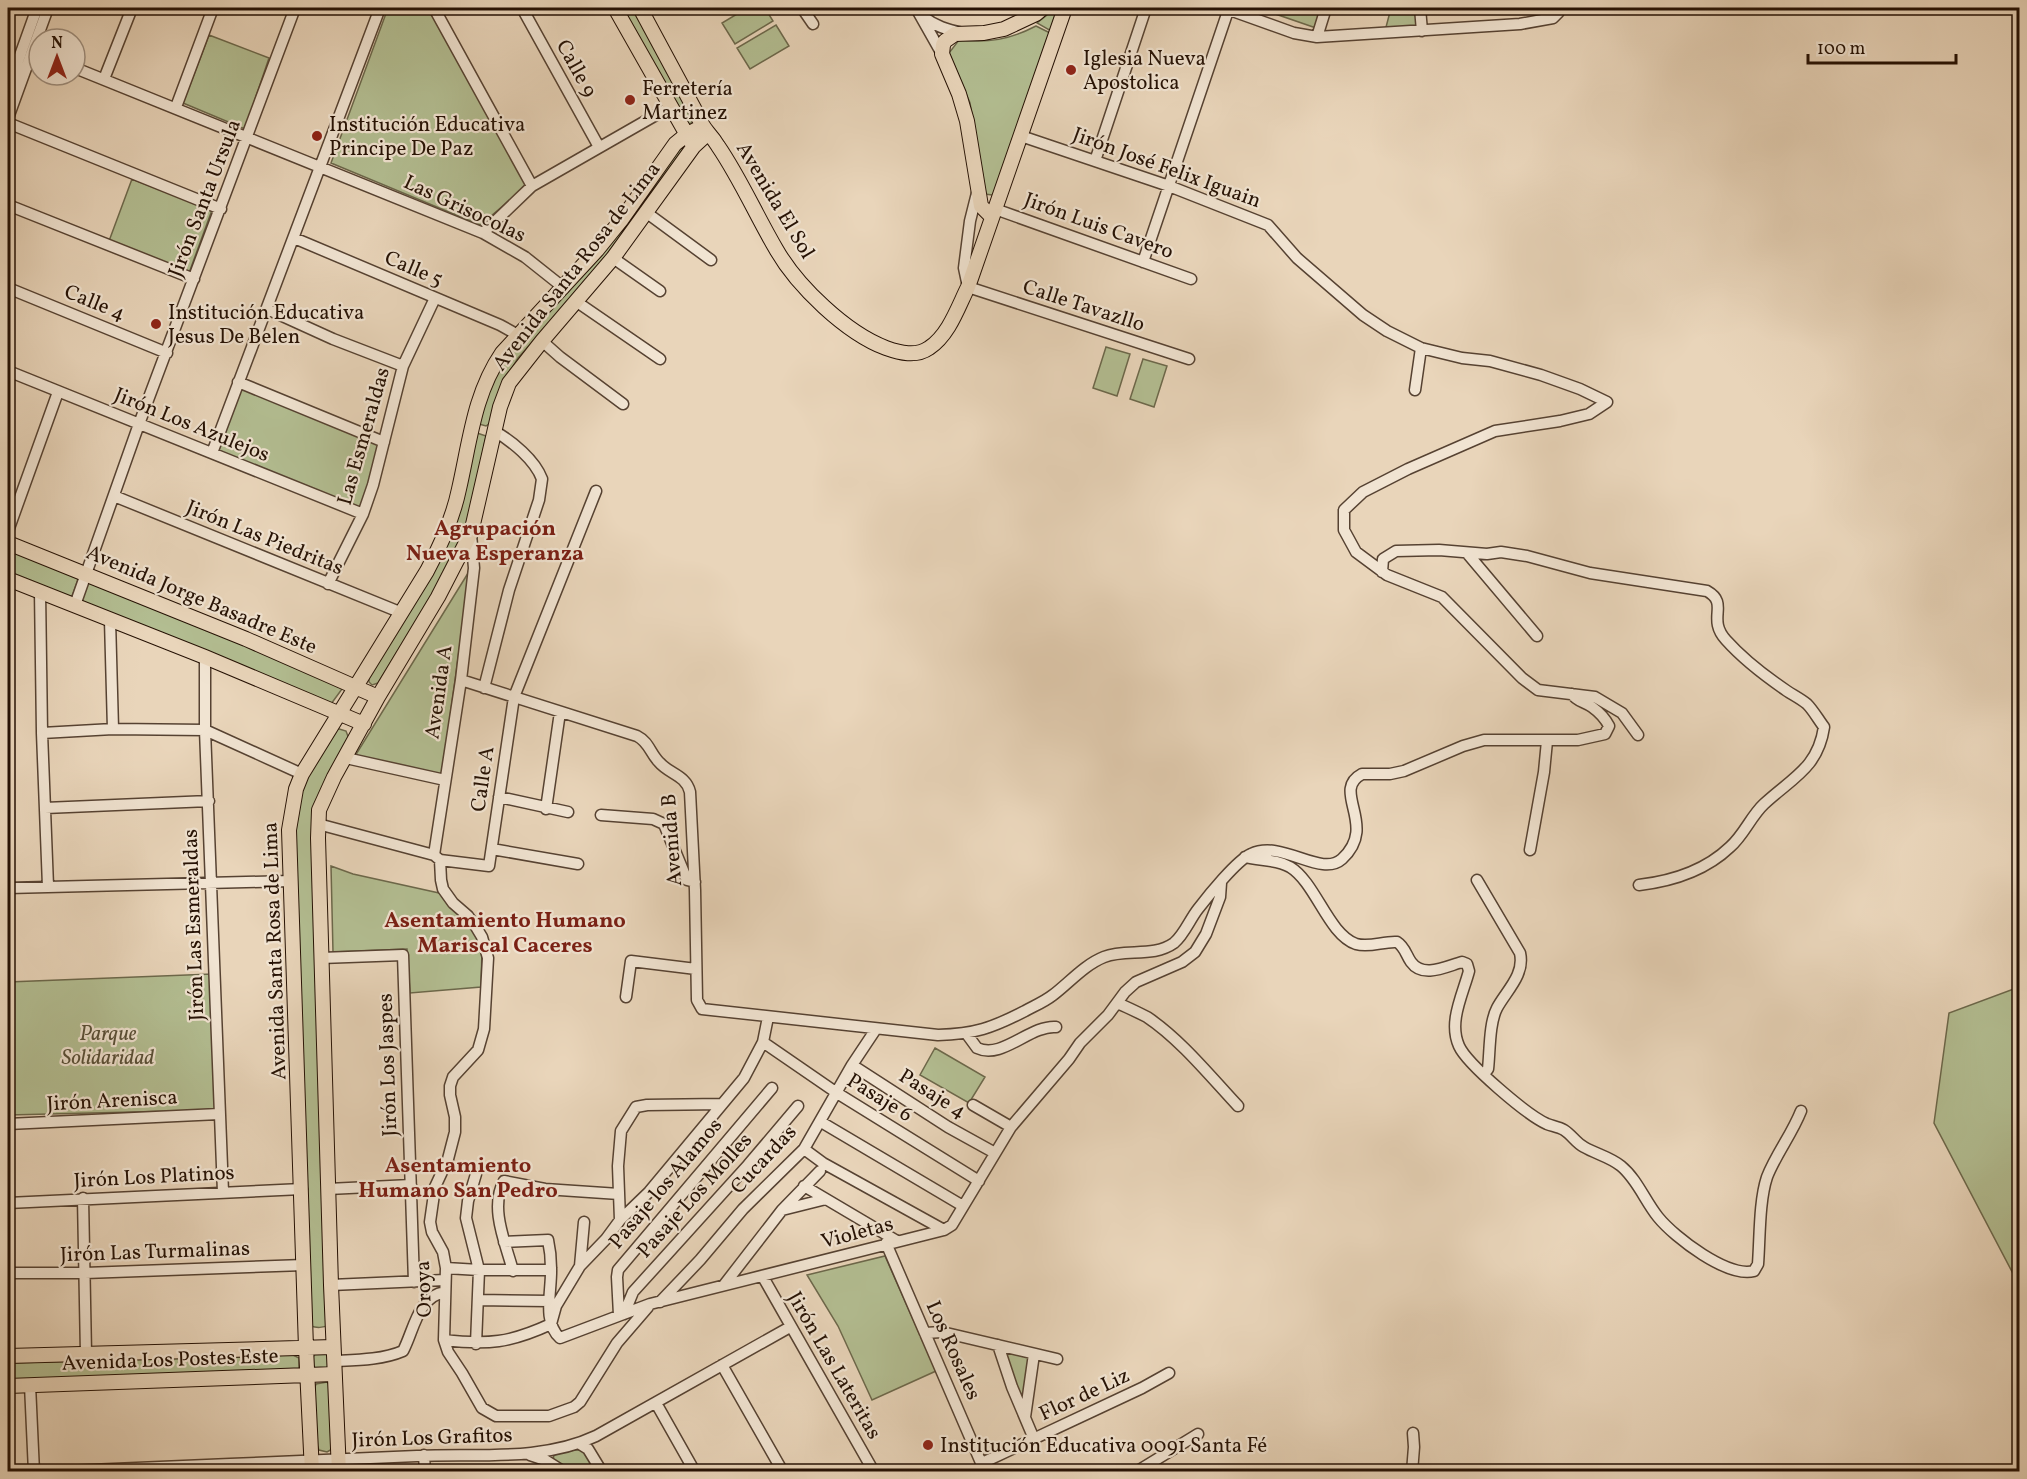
<svg xmlns="http://www.w3.org/2000/svg" width="2027" height="1479" font-family="Vollkorn,serif">
	<style>
		.green { fill: #b3be92; stroke: #6c684b; stroke-width: 1.5 }
		.lines { fill: none; stroke-linecap: round; stroke-linejoin: round }
		.minor-casing { stroke: #564232; stroke-width: 13 }
		.major-casing { stroke: #251104; stroke-width: 16 }
		.minor { stroke: #f1e4d2; stroke-width: 10 }
		.major { stroke: #e9d5ba; stroke-width: 14 }
		.poi-dot { fill: #8f2418; stroke: #f1e4d2; stroke-width: 2 }
		.labels { text-anchor: middle; stroke-width: 4.5; stroke-linejoin: round; paint-order: stroke }
		.poi-label { font-size: 21px; fill: #251104; stroke: #f1e4d2; text-anchor: start }
		.street-label { font-size: 21px; fill: #251104; stroke: #f1e4d2 }
		.park-label { font-size: 21px; font-style: italic; fill: #574e36; stroke: #f1e4d2 }
		.neighbourhood-label { font-size: 22px; font-weight: bold; fill: #7a1f14; stroke: #f1e4d2 }
	</style>
	<rect width="100%" height="100%" fill="#e9d5ba"/>
	<filter id="stains"><feTurbulence type="fractalNoise" baseFrequency=".00333" numOctaves="4"/><feColorMatrix values="0 0 0 0 .2 0 0 0 0 .09 0 0 0 0 .02 0 0 0 .5 -.17"/></filter>
	<radialGradient id="worn" r=".72"><stop offset=".6" stop-color="#630" stop-opacity="0"/><stop offset="1" stop-color="#630" stop-opacity=".3"/></radialGradient>
	<path class="green" d="M388 8H428L527 186 480 225 331 163Z
		M618 8H634L694 121 688 125Z
		M747 8H765L773 21 735 44 722 23Z
		M1051 8H1060L1051 31 1037 23 1047 15Z
		M1258 8H1322L1316 28Z
		M1391 8H1417L1420 29 1385 31Z
		M776 25 789 46 750 69 737 48Z
		M1036 26 1050 33 998 189 992 195 985 194 970 103 949 53 959 40C989 43 1009 40 1036 26Z
		M209 35 269 58 245 129 183 103Z
		M683 145 685 148 602 264 518 358 501 387 490 423 486 426 479 424 485 394 498 366Z
		M132 179 212 210 189 273 109 241Z
		M1106 347 1130 354 1117 396 1093 388Z
		M1143 359 1167 366 1154 407 1130 399Z
		M241 387 382 445 363 509 217 450Z
		M477 433 486 436C477 480 470 524 451 564L378 683 372 685 369 682V676L417 597Z
		M8 546 80 574 71 599 8 573Z
		M470 570 442 776 355 756Z
		M89 579 342 681V689L331 704 81 603Z
		M336 728 346 731 349 739 321 794 328 1325C324 1328 316 1328 311 1326L293 832 303 784Z
		M331 866 353 874 439 893 461 913 475 933 482 949 481 987 410 993 407 949 333 952Z
		M212 974 216 1110 8 1115V982Z
		M2019 987H2020L2019 1285 1934 1123 1949 1013Z
		M935 1048 985 1077 969 1103 920 1075Z
		M885 1256 936 1371 872 1400 838 1326 807 1275Z
		M1002 1349 1030 1356 1024 1404Z
		M312 1361a9 9 0 1 1 18 0a9 9 0 1 1-18 0Z
		M293 1355 299 1358V1368L297 1371 8 1381V1363Z
		M327 1382 331 1386 334 1448 327 1452 319 1450 317 1445 314 1390 316 1384Z
		M572 1450H582L598 1471H570L553 1460 554 1455Z"/>
	<g class="lines">
		<g class="minor-casing">
			<path id="minor" d="M434 8 532 186
				M522 8 599 147
				M802 8 813 24
				M916 8 942 54
				M1224 8 1294 33 1317 37 1520 24 1553 18 1559 12V8
				M1420 8 1422 31
				M922 16C935 26 947 30 963 33
				M1317 37 1326 8
				M75 68 483 233 525 257 564 288
				M104 79 132 8
				M8 89 37 8
				M176 107 213 8
				M8 118 48 8
				M8 123 221 209
				M1021 136 1169 186 1268 225 1297 258 1363 315 1387 331 1421 348 1462 358 1490 361 1541 375 1580 389 1607 402 1589 414 1560 421 1495 431 1408 469 1363 492 1344 510V530L1356 552 1387 575 1442 597 1522 678 1538 690 1595 697 1622 713 1638 735
				M1095 161 1146 8
				M977 193 970 221 964 268 968 287 1189 359
				M8 205 194 279
				M995 209 1191 279
				M647 213 711 260
				M483 233 532 186 670 107
				M294 238 500 325 518 335
				M613 258 660 291
				M1143 262 1229 8
				M8 288 167 353
				M577 302 660 359
				M267 309 333 339 403 366
				M542 341 560 357 623 404
				M8 371 363 514
				M238 382 384 442
				M1415 390 1421 348
				M212 453 380 8
				M114 496 402 613
				M8 531 58 392
				M1467 553 1537 636
				M1382 572 1383 559 1396 551 1439 550 1487 554 1501 552 1527 556 1590 573 1707 591C1730 604 1706 618 1726 640 1743 659 1765 676 1787 691 1793 695 1801 699 1807 704 1813 710 1818 719 1824 727 1818 768 1792 778 1764 804 1751 816 1744 835 1730 847 1705 871 1673 881 1639 885
				M328 584 363 514 373 485 403 366 435 298
				M40 591 42 733 48 886
				M75 605 139 424 295 8
				M110 620 113 729
				M205 657V730L223 1192
				M461 680 637 736C649 742 650 753 659 762 669 774 686 775 690 792L695 890 697 1000 702 1009 938 1035C975 1034 992 1028 1025 1011 1034 1006 1044 1002 1053 995 1069 983 1084 965 1104 957 1126 948 1153 958 1174 943 1184 935 1190 919 1198 909 1208 896 1237 860 1251 854 1282 839 1321 878 1342 859 1379 825 1330 791 1362 774H1390L1404 771 1463 746 1484 740H1578L1605 734 1609 726C1605 718 1599 712 1592 707 1585 702 1576 701 1572 694
				M484 688 509 590 539 500 542 479C535 460 512 441 494 431
				M42 733 113 729 205 730 302 774
				M346 758 445 780
				M499 797 568 812
				M45 808 209 801
				M546 809 560 712
				M601 815 653 819 664 824 687 880 695 882
				M318 824 434 855 440 860 489 866 514 697 596 491
				M492 849 578 864
				M1530 850 1544 772 1547 741
				M434 855 461 680 474 568 471 534
				M1245 857C1260 861 1276 859 1290 867 1316 883 1328 934 1356 944 1370 948 1383 941 1397 942 1405 947 1406 955 1411 962 1423 979 1447 966 1462 962L1467 964 1469 971C1463 994 1448 1022 1459 1046 1467 1064 1527 1115 1547 1124 1552 1126 1559 1127 1564 1130 1572 1135 1576 1143 1584 1147 1596 1154 1610 1157 1621 1166 1637 1179 1645 1201 1658 1217 1675 1238 1728 1278 1754 1271L1758 1264C1760 1238 1759 1201 1767 1177 1776 1154 1792 1134 1801 1111
				M440 860 441 880 443 889 453 903 468 916 476 927 482 937 488 958 484 1029 478 1050 453 1077 450 1086V1095L455 1117V1132L448 1159 435 1187 430 1222 432 1232 443 1252 446 1268 444 1340 448 1352 462 1373 482 1408 496 1416H549L574 1407 580 1402 617 1343 648 1307
				M1477 880 1520 953C1525 975 1506 991 1497 1008 1489 1023 1490 1052 1488 1069L1484 1074
				M8 888 291 881
				M321 958 403 955 414 1282
				M626 997 631 961 696 969
				M1117 1003C1127 1007 1137 1012 1147 1017 1180 1039 1210 1076 1238 1106
				M966 1033 977 1048C1002 1060 1030 1025 1056 1027
				M763 1042 837 1093 979 1181
				M852 1065 948 1127 995 1153
				M973 1105 1011 1127
				M821 1122 963 1206
				M8 1124 219 1114
				M804 1149 823 1163 944 1230
				M476 1174 468 1201 466 1218 479 1270 476 1344
				M804 1186 897 1241
				M328 1189 411 1185
				M83 1198 86 1354
				M8 1203 302 1189
				M782 1210 826 1199
				M620 1220 618 1166 621 1131 636 1107 647 1105 722 1104
				M504 1242 548 1240C550 1249 551 1259 551 1268 552 1290 542 1322 560 1338L650 1304 944 1230 952 1225 1011 1127 1069 1059 1080 1043 1108 1015 1125 992 1136 982 1182 962 1195 952 1206 934 1220 897 1221 883
				M886 1243 985 1472
				M580 1266 584 1222
				M446 1268 479 1270H551
				M513 1271C506 1244 489 1208 504 1181L545 1189 619 1194
				M8 1273H85L304 1265
				M763 1277 874 1472
				M331 1285 445 1280
				M724 1285 782 1210 820 1171
				M478 1300 549 1301
				M660 1302 700 1260 743 1209 804 1149 852 1065 876 1029
				M624 1314 633 1292 748 1165 798 1106
				M619 1315 617 1277 618 1270 772 1088
				M925 1333 942 1332 1057 1359
				M444 1340C488 1345 510 1343 551 1324L556 1306 580 1266 606 1239 620 1220 649 1192 744 1078 763 1042 768 1017
				M998 1345 1012 1387 1034 1439
				M334 1361C357 1360 382 1360 403 1351 414 1330 418 1296 445 1292
				M722 1365 783 1472
				M30 1385 34 1472
				M656 1403 695 1472
				M1025 1417 1034 1354
				M580 1444 588 1449 602 1472
				M424 1455 425 1472
				M530 1455 545 1460 564 1472
				M982 1463 1142 1388 1169 1373
				M43 1472C168 1467 292 1461 417 1456 476 1453 541 1462 596 1436L790 1327
				M1136 1472 1198 1434
				M1412 1472 1414 1447 1413 1433"/>
		</g>
		<g class="major-casing">
			<path id="major" d="M615 8 691 142
				M640 8 696 112C703 131 709 131 718 146 740 178 756 215 776 249 797 286 846 333 886 348 900 353 916 357 929 348 949 335 958 307 968 287L1065 8
				M992 217 981 206 967 121 959 94 942 54 943 45 945 41 955 34 984 33 1004 29 1036 14 1043 8
				M8 543 246 639 378 697
				M8 579 205 657 364 724
				M8 1356 333 1347
				M8 1386 334 1374
				M312 1472 306 1348 289 830 296 789 302 774 427 571C441 545 453 518 459 489 470 441 474 394 502 353L597 250 622 219 675 144 686 135 701 127
				M339 1472 331 1285 318 838 319 810 334 777 378 697 438 597 471 533 500 407 509 383 542 341 613 258 694 146 707 134"/>
		</g>
		<use href="#minor" class="minor"/>
		<use href="#major" class="major"/>
	</g>
	<g class="poi-dot">
		<circle cx="1071" cy="70" r="6"/>
		<circle cx="630" cy="100" r="6"/>
		<circle cx="317" cy="136" r="6"/>
		<circle cx="156" cy="324" r="6"/>
		<circle cx="928" cy="1445" r="6"/>
	</g>
	<g class="labels">
		<g class="poi-label">
			<text x="1083" y="65">Iglesia Nueva<tspan x="1083" dy="24">Apostolica</tspan></text>
			<text x="642" y="95">Ferretería<tspan x="642" dy="24">Martinez</tspan></text>
			<text x="329" y="131">Institución Educativa<tspan x="329" dy="24">Principe De Paz</tspan></text>
			<text x="168" y="319">Institución Educativa<tspan x="168" dy="24">Jesus De Belen</tspan></text>
			<text x="940" y="1452">Institución Educativa 0091 Santa Fé</text>
		</g>
		<g class="street-label">
			<text transform="translate(577 68) rotate(61)" y="7">Calle 9</text>
			<text transform="translate(1167 167) rotate(20)" y="7">Jirón José Felix Iguain</text>
			<text transform="translate(204 198) rotate(-69)" y="7">Jirón Santa Ursula</text>
			<text transform="translate(776 200) rotate(59)" y="7">Avenida El Sol</text>
			<text transform="translate(465 208) rotate(25)" y="7">Las Grisocolas</text>
			<text transform="translate(1099 225) rotate(20)" y="7">Jirón Luis Cavero</text>
			<text transform="translate(576 266) rotate(-52)" y="7">Avenida Santa Rosa de Lima</text>
			<text transform="translate(414 268) rotate(23)" y="7">Calle 5</text>
			<text transform="translate(95 302) rotate(22)" y="7">Calle 4</text>
			<text transform="translate(1084 305) rotate(18)" y="7">Calle Tavazllo</text>
			<text transform="translate(192 424) rotate(22)" y="7">Jirón Los Azulejos</text>
			<text transform="translate(363 436) rotate(-74)" y="7">Las Esmeraldas</text>
			<text transform="translate(265 537) rotate(22)" y="7">Jirón Las Piedritas</text>
			<text transform="translate(202 599) rotate(23)" y="7">Avenida Jorge Basadre Este</text>
			<text transform="translate(438 692) rotate(-82)" y="7">Avenida A</text>
			<text transform="translate(482 779) rotate(-82)" y="7">Calle A</text>
			<text transform="translate(671 840) rotate(-94)" y="7">Avenida B</text>
			<text transform="translate(193 925) rotate(-92)" y="7">Jirón Las Esmeraldas</text>
			<text transform="translate(274 951) rotate(-92)" y="7">Avenida Santa Rosa de Lima</text>
			<text transform="translate(387 1065) rotate(-92)" y="7">Jirón Los Jaspes</text>
			<text transform="translate(933 1093) rotate(32)" y="7">Pasaje 4</text>
			<text transform="translate(880 1097) rotate(32)" y="7">Pasaje 6</text>
			<text transform="translate(112 1100) rotate(-3)" y="7">Jirón Arenisca</text>
			<text transform="translate(763 1159) rotate(-47)" y="7">Cucardas</text>
			<text transform="translate(154 1176) rotate(-3)" y="7">Jirón Los Platinos</text>
			<text transform="translate(665 1183) rotate(-50)" y="7">Pasaje los Alamos</text>
			<text transform="translate(694 1195) rotate(-48)" y="7">Pasaje Los Molles</text>
			<text transform="translate(857 1232) rotate(-15)" y="7">Violetas</text>
			<text transform="translate(155 1251) rotate(-2)" y="7">Jirón Las Turmalinas</text>
			<text transform="translate(423 1289) rotate(-92)" y="7">Oroya</text>
			<text transform="translate(954 1350) rotate(66)" y="7">Los Rosales</text>
			<text transform="translate(170 1359) rotate(-2)" y="7">Avenida Los Postes Este</text>
			<text transform="translate(835 1365) rotate(60)" y="7">Jirón Las Lateritas</text>
			<text transform="translate(1084 1394) rotate(-25)" y="7">Flor de Liz</text>
			<text transform="translate(432 1437) rotate(-2)" y="7">Jirón Los Grafitos</text>
		</g>
		<g class="park-label">
			<text x="108" y="1040">Parque<tspan x="108" dy="24">Solidaridad</tspan></text>
		</g>
		<g class="neighbourhood-label">
			<text x="495" y="535">Agrupación<tspan x="495" dy="25">Nueva Esperanza</tspan></text>
			<text x="505" y="927">Asentamiento Humano<tspan x="505" dy="25">Mariscal Caceres</tspan></text>
			<text x="458" y="1172">Asentamiento<tspan x="458" dy="25">Humano San Pedro</tspan></text>
		</g>
	</g>
	<rect width="2027" height="1479" fill="none" stroke="#e9d5ba" stroke-width="30"/>
	<rect x="9" y="9" width="2009" height="1461" fill="none" stroke="#251104" stroke-width="3"/>
	<rect x="15" y="15" width="1997" height="1449" fill="none" stroke="#251104" stroke-width="1.5"/>
	<g transform="translate(57 57)"><circle r="28" fill="#f1e4d2" stroke="#9f9080" stroke-width="1.5"/>
	<path d="M0-4.5L10 22L0 15L-10 22Z" fill="#8f2418"/>
	<text y="-9" font-size="16" font-weight="bold" text-anchor="middle" fill="#251104">N</text>
	</g>
	<path d="M1808 54v9h148v-9" fill="none" stroke="#251104" stroke-width="3"/>
	<text x="1817" y="54" font-size="18" fill="#251104" stroke="#f1e4d2" stroke-width="4.5" paint-order="stroke">100 m</text>
	<rect width="100%" height="100%" filter="url(#stains)"/>
	<rect width="100%" height="100%" fill="url(#worn)"/>
</svg>
